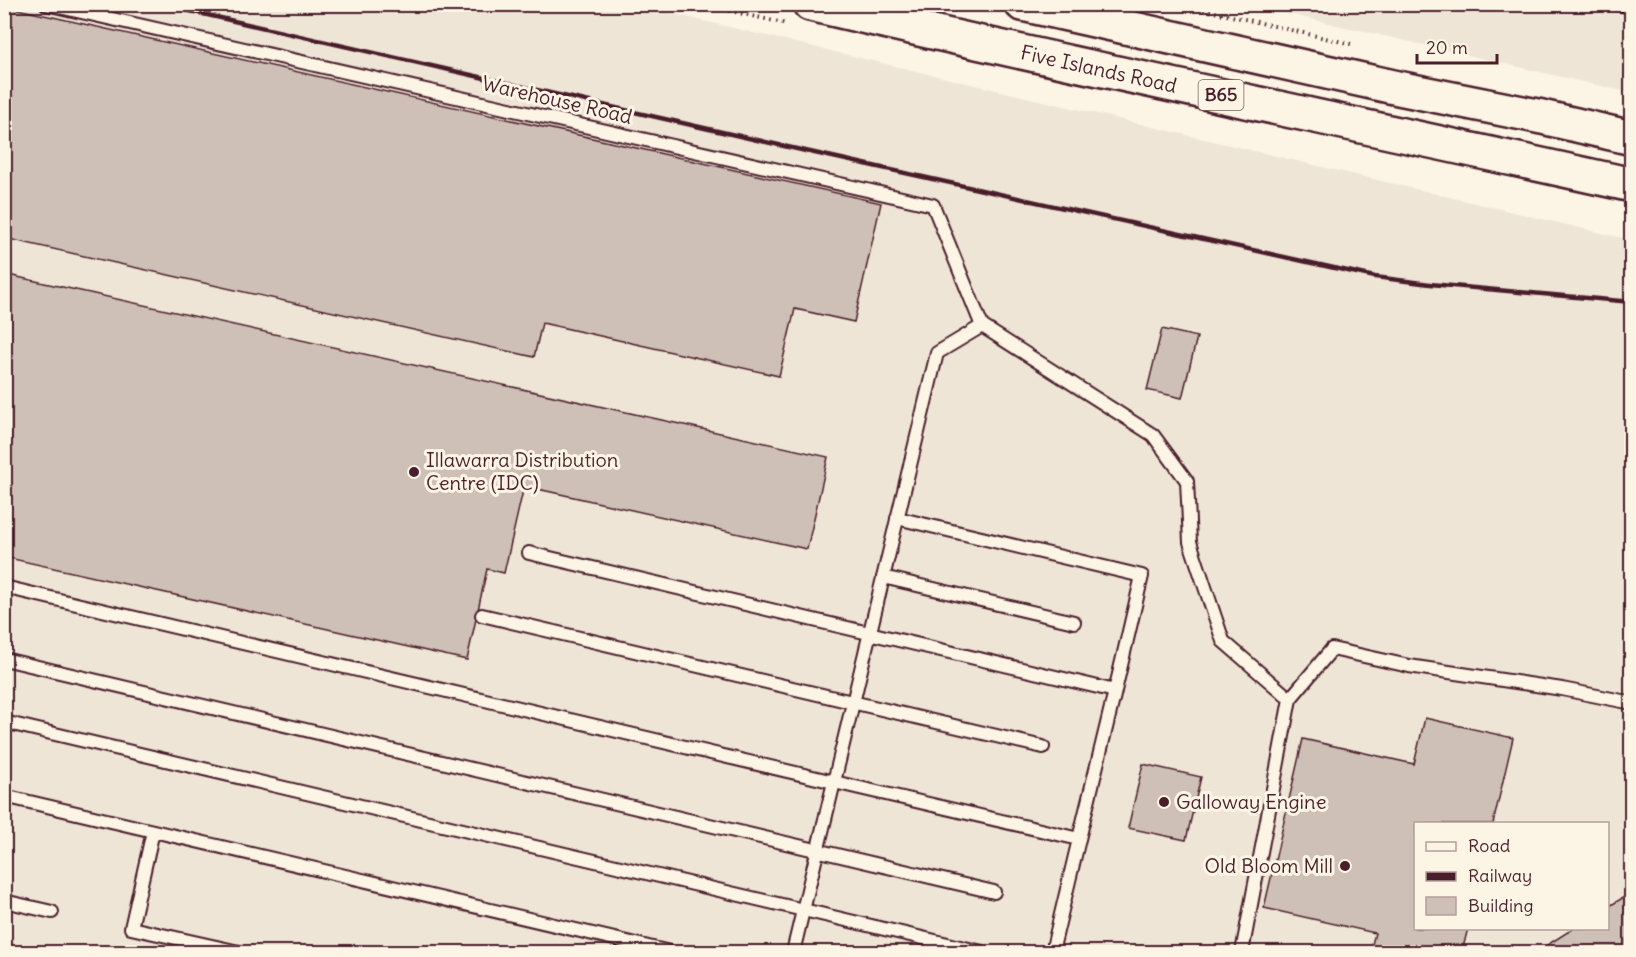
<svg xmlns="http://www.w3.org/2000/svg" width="1636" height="957" font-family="Delius,sans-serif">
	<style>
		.built { fill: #eee5d7; fill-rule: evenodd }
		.building { fill: #cfc0b7; stroke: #4a1f2b; stroke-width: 1.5 }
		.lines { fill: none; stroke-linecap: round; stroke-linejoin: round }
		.lane-casing { stroke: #4a1f2b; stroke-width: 16 }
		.primary-casing { stroke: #4a1f2b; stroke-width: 38 }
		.path { stroke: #4a1f2b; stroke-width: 4; stroke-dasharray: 1.5 4.5; stroke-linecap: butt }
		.lane { stroke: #fcf5e5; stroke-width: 12 }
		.primary { stroke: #fcf5e5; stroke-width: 33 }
		.rail { stroke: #4a1f2b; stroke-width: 4.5 }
		.poi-dot { fill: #4a1f2b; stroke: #fcf5e5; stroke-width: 2 }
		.labels { text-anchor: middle; stroke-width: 6; stroke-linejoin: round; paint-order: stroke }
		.shield { fill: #fcf5e5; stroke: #7f5f63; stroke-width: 1.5 }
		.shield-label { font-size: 18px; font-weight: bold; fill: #4a1f2b }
		.street-label { font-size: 20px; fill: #4a1f2b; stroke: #fcf5e5 }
		.poi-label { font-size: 20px; fill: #4a1f2b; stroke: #fcf5e5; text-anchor: start }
	</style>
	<rect width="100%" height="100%" fill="#fcf5e5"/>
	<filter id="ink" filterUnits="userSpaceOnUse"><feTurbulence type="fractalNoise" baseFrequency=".0167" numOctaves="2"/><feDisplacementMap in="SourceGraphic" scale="12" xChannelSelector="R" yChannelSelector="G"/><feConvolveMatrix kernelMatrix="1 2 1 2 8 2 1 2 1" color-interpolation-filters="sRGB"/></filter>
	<g filter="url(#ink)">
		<path class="built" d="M5 5H636L1631 240V952H5ZM1416 824H1608V928H1416Z
			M1250 5H1631V93Z"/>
		<path class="building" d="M4 6 881 203 854 322 795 309 779 376 542 323 534 357 4 238Z
			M4 274 828 457 807 549 524 486 504 573 487 569 467 660 4 557Z
			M1162 329 1197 337 1182 398 1147 390Z
			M1425 718 1513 738 1493 824H1416V928H1468L1462 952H1370L1375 933 1264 908 1303 739 1414 764Z
			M1143 764 1201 777 1186 840 1128 828Z
			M1632 892V952H1536L1574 928H1608V907Z"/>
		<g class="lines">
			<g class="lane-casing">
				<path id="lane" d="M46 4 933 205 982 326
					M897 518 1142 576 1115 691
					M529 553 1115 691 1079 839
					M883 577 1074 622
					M4 587 834 782 937 353 982 326 1153 435 1187 481 1190 542 1223 641 1290 699
					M482 615 1043 747
					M4 659 994 892
					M4 722 982 952
					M4 796 670 952
					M153 831 131 928 239 952
					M4 901 52 912
					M793 952 834 782 1079 839 1052 952
					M1242 952 1290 699 1332 649 1409 666 1562 689 1632 703"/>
			</g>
			<g class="primary-casing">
				<g id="primary">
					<path id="s1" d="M810 4C1083 68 1358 124 1632 185"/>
					<path d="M1022 4 1398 88 1542 117 1632 138"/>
				</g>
			</g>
			<path class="path" d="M700 4 787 24
				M1180 4 1355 45"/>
			<use href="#lane" class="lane"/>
			<use href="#primary" class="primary"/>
			<path class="rail" d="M159 4 810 152 1375 277 1430 284 1632 302
				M1593 4 1632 13"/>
		</g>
	</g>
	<g class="poi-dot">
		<circle cx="414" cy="472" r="6"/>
		<circle cx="1164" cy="802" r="6"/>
		<circle cx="1345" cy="866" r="6"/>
	</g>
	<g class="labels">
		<rect class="shield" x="1198.5" y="80" width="45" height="30" rx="4.5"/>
		<g class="shield-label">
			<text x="1221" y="101">B65</text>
		</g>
		<g class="street-label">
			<text dy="7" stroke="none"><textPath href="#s1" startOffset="296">Five Islands Road</textPath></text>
			<text transform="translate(557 100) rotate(13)" y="7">Warehouse Road</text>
		</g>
		<g class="poi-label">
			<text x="426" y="467">Illawarra Distribution<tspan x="426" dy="23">Centre (IDC)</tspan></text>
			<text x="1176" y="809">Galloway Engine</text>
			<text x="1333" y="873" text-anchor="end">Old Bloom Mill</text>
		</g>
	</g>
	<rect width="1636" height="957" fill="none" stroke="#fcf5e5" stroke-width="24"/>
	<rect x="12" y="12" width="1612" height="933" fill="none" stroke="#4a1f2b" stroke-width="2" filter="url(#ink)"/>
	<rect x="1414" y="822" width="195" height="108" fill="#fcf5e5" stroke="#b59f9b" stroke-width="1.5"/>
	<rect x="1426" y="842" width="30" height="9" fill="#fcf5e5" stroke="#b59f9b" stroke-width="1.5"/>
	<text x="1468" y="852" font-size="18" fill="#4a1f2b">Road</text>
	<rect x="1426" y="872" width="30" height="9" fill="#4a1f2b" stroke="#b59f9b" stroke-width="1.5"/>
	<text x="1468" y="882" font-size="18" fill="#4a1f2b">Railway</text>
	<rect x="1426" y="897" width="30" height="18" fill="#cfc0b7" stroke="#b59f9b" stroke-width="1.5"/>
	<text x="1468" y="912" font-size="18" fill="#4a1f2b">Building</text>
	<path d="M1417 54v9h80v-9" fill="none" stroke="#4a1f2b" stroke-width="3"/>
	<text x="1426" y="54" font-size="18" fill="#4a1f2b" stroke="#fcf5e5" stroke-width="4.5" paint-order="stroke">20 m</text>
</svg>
